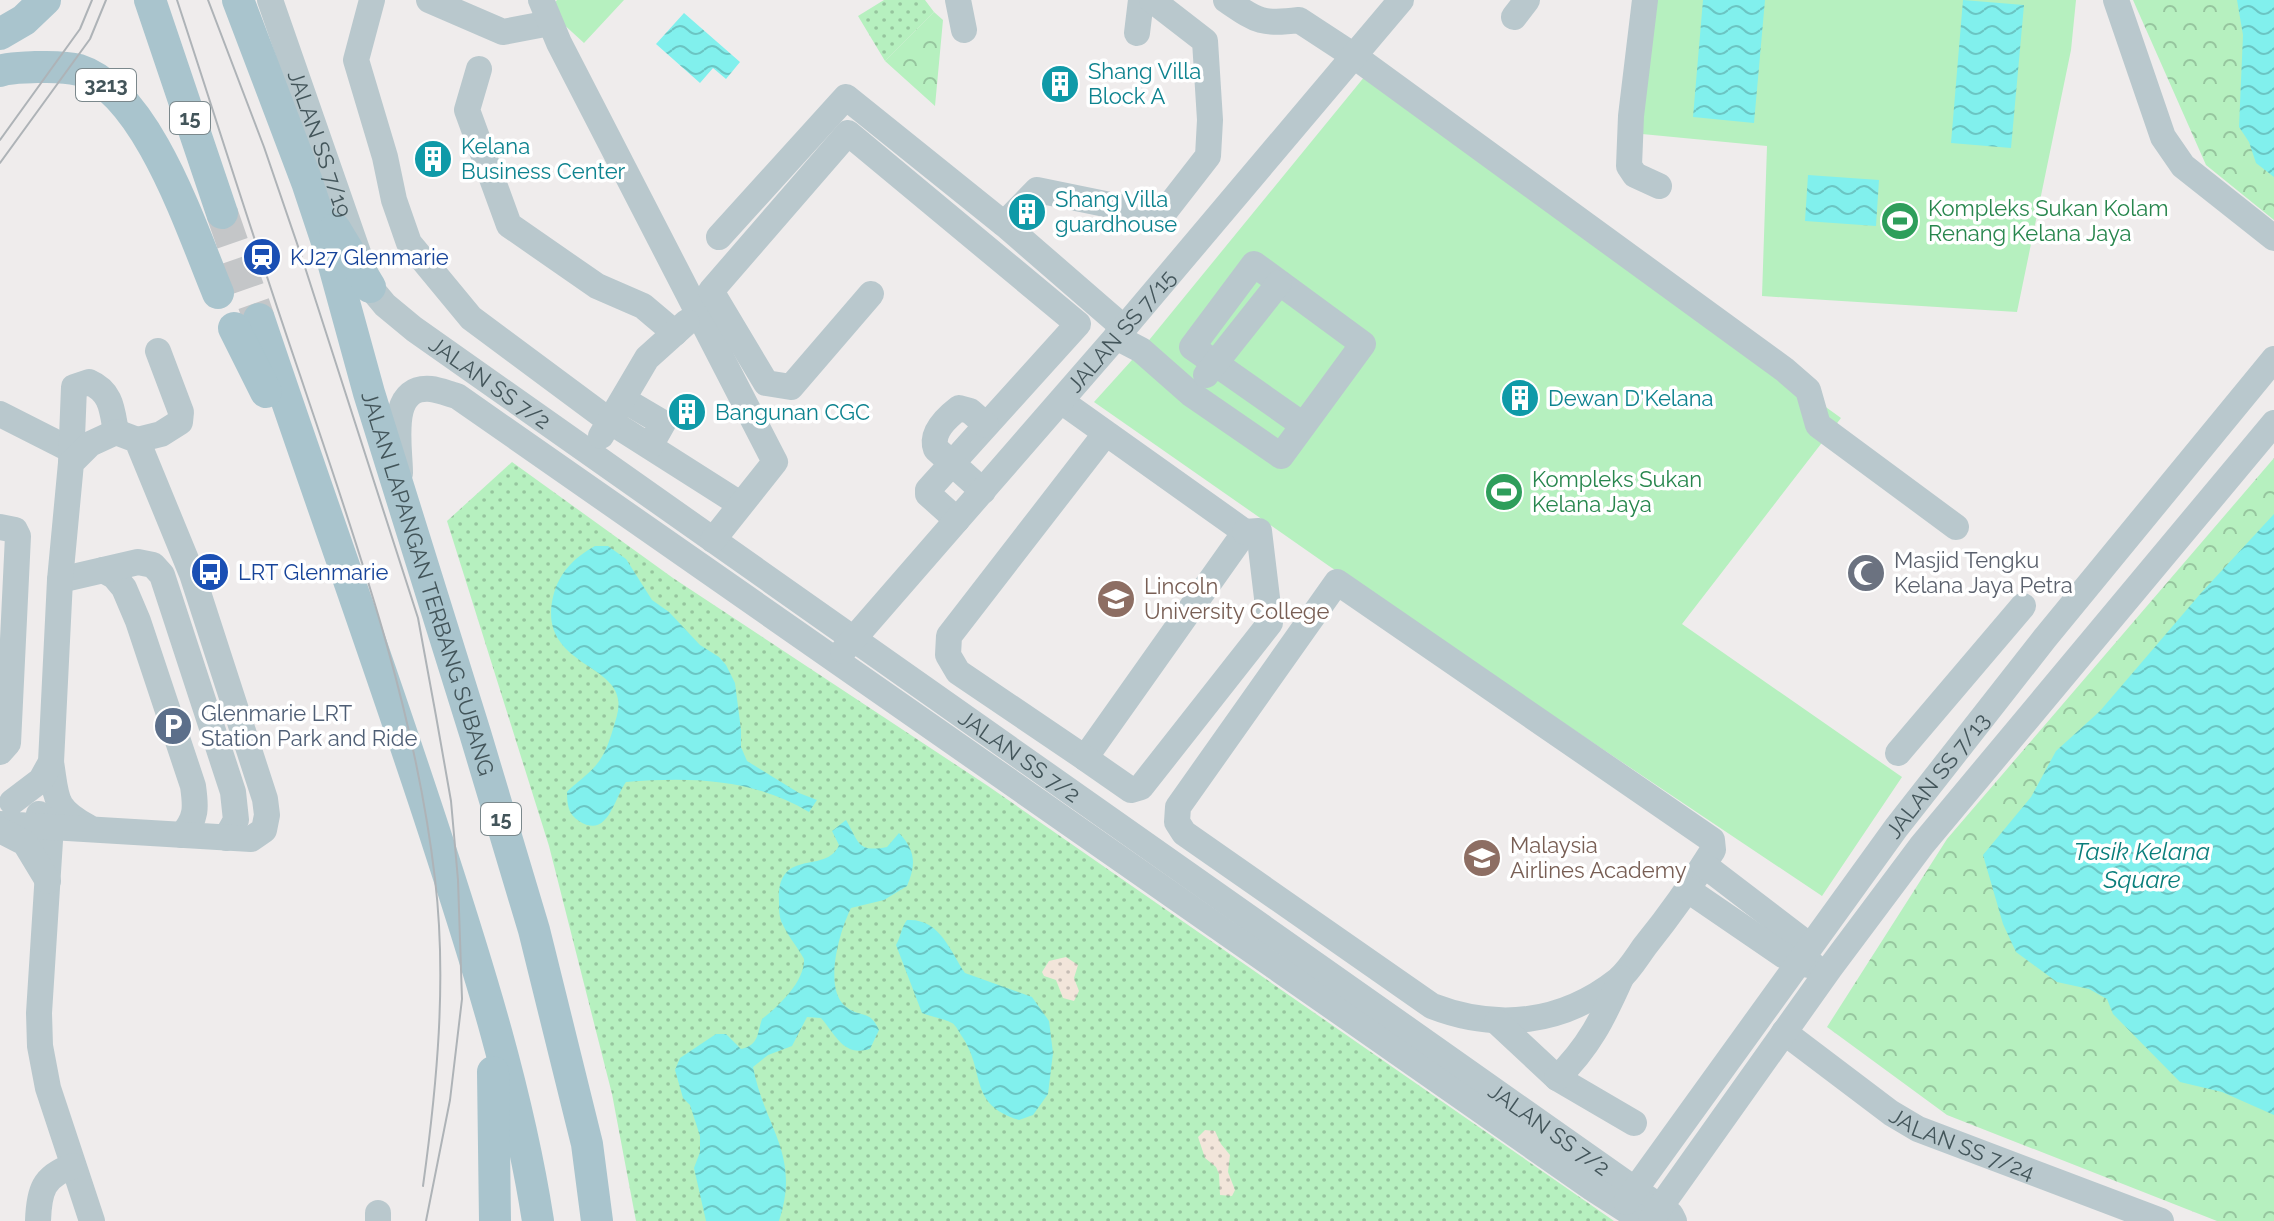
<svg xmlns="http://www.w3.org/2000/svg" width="2274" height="1221" font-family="Raleway,sans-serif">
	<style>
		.grass { fill: url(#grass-dots) }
		.sand { fill: url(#sand-dots) }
		.park { fill: url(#park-crowns) }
		.pitch { fill: #b6f0bf }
		.water { fill: url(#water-waves) }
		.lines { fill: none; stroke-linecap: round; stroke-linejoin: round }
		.major-tunnel { stroke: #c4c6c8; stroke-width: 32; stroke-dasharray: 32 16; stroke-linecap: butt }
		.minor { stroke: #b9c8cd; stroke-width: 26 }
		.major { stroke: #a9c4cd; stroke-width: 32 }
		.tram { stroke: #aeb3b7; stroke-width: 2 }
		.labels { text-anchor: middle; stroke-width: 7; stroke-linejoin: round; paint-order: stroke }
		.shield { fill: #fff; stroke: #7b888c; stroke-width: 2 }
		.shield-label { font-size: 20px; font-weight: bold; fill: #43555a }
		.culture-label { font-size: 22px; fill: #0d838f; stroke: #fff; text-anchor: start }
		.street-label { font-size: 22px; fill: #43555a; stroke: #fff }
		.leisure-label { font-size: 22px; fill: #27864d; stroke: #fff; text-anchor: start }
		.transit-label { font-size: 22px; fill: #164399; stroke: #fff; text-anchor: start }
		.worship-label { font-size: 22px; fill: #5b616d; stroke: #fff; text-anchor: start }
		.education-label { font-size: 22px; fill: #785e54; stroke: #fff; text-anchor: start }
		.service-label { font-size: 22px; fill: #4e5e75; stroke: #fff; text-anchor: start }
		.water-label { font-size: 24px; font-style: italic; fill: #097e7b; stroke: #fff }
	</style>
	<defs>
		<pattern id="grass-dots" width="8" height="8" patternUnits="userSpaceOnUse" patternTransform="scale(2)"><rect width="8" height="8" fill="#b6f0bf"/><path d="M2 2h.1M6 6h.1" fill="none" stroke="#96c59e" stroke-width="1.8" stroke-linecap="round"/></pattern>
		<pattern id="sand-dots" width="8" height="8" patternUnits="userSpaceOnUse" patternTransform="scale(2)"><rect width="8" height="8" fill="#f2e5da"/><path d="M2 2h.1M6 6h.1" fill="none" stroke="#c6bcb4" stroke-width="1.8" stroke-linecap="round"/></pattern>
		<pattern id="park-crowns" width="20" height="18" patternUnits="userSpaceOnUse" patternTransform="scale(2)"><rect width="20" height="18" fill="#b6f0bf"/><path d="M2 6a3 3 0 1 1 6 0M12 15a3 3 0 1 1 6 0" fill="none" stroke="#96c59e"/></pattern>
		<pattern id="water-waves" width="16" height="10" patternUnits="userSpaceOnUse" patternTransform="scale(2)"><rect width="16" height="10" fill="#81f0ed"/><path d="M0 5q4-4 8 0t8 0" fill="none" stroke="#6bc5c3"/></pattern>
	</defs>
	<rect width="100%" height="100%" fill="#efecec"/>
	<path class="grass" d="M884 0H925L934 12 885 61 858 16Z
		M512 462 673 578 988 786 1614 1221H636L612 1094 549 846 447 521Z"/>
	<path class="sand" d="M1066 957 1078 965 1074 978 1079 991 1074 1001 1063 998 1056 980 1044 976 1042 972 1049 961Z
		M1205 1130 1215 1131 1221 1144 1230 1155 1228 1172 1235 1190 1232 1196 1220 1195 1219 1174 1216 1167 1205 1158 1198 1137Z"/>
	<path class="park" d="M2133 0H2274V220L2206 165Z
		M934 12 943 20 935 106 885 61Z
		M2274 458V1221H2217L1947 1115 1827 1027 1947 839Z"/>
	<path class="pitch" d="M557 0H624L584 43 548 10Z
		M1651 0H2076L2071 50 2017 312 1762 296 1767 146 1642 134Z
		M1365 76 1841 418 1682 624 1902 777 1822 896 1329 566 1094 402 1141 350Z"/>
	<path class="water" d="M1703 0H1765L1754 123 1693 117Z
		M1963 0 2024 5 2011 148 1951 143Z
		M2237 0H2274V177L2256 163 2249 142 2239 127 2243 35Z
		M684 13 740 62 726 79 713 68 700 83 656 44Z
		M1808 175 1879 180 1876 226 1805 221Z
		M2274 514V1115L2222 1092 2180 1082 2113 1014 2107 999 2089 989 2057 982 2016 952 2003 924 1983 855 2031 797 2056 751 2100 711 2201 593Z
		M595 546H608L626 559 652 600 669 612 700 645 719 657 726 665 735 683 741 730V747L747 761 799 793 817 800 809 812C752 778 690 777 626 782 614 798 608 840 579 821 568 814 567 804 567 792 573 785 579 782 585 776 602 762 607 749 613 729 616 719 620 709 618 699 613 663 538 662 553 597 559 572 574 558 595 546Z
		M846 820C859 842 857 853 887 847L899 833C916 851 916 865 907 886L884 900 851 908C840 930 823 987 845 1006 860 1019 869 1008 879 1030L870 1049C843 1057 836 1035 821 1018L807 1017 792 1046 768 1055 753 1067C765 1129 801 1154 779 1221H706L694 1168 700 1152V1136L690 1105 683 1098 675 1070 680 1058 716 1034H726L741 1049C759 1045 757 1034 762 1019 779 1006 805 981 804 959 797 946 787 935 781 921 779 915 779 909 779 903 776 845 826 876 839 845L832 831Z
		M907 920C940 918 950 951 965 973L1032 997 1049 1021 1053 1053 1048 1094 1033 1115 1019 1120C968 1104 986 1074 963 1038 960 1034 956 1025 952 1023 947 1020 930 1016 922 1013L896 945C901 936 901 928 907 920Z"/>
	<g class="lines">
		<path class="major-tunnel" d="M222 213 259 319"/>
		<g class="minor">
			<path id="s1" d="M270 0 370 287 385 305 414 329 1671 1215 1674 1221"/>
			<path d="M372 0 356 60 385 157 394 200 409 243 471 318 611 422 740 504"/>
			<path d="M429 0 503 32 550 23"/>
			<path d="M541 0 559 43 775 462 713 540"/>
			<path d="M958 0 964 30"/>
			<path d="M1226 0C1257 21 1261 25 1299 20L1354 56 1785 370 1808 390 1818 425 1956 527"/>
			<path d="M1645 0 1631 116 1629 166 1635 175 1659 186"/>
			<path d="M2116 0 2163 137 2183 166 2274 238"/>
			<path d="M1514 17 1527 0"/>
			<path d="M1137 33 1141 0"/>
			<path d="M479 69 467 110 509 225 597 286 643 306 675 333"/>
			<path d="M1004 224 1037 190 1154 214 1166 210 1208 156 1210 120 1205 41 1152 0"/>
			<path d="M719 237 846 97 1004 224 1124 328"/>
			<path d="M871 294 791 387 766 383 711 291 848 133 1078 324 928 490V494L957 520"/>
			<path d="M1116 337 1141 350 1191 394 1281 456 1363 344 1254 264 1192 347 1303 425"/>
			<path d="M1206 375 1279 283"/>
			<path d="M624 400 663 423 650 446"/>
			<path d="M1061 401 1245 532 1085 758 958 672 948 655 949 636 1106 433"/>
			<path d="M0 414 71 450"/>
			<path d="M601 436 647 358 687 322"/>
			<path d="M137 440 161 434 180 422 181 412 158 351"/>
			<path d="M71 463 74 387 89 382C112 392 112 410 116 432"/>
			<path d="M400 473C400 446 387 385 431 389 440 390 449 394 457 396L1592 1188 1643 1221"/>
			<path d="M983 491 936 449C930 433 946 418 959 408L970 411 986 425"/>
			<path d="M0 527 15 530 18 536 8 743 0 752"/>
			<path d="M103 570 114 576 124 588 138 621 193 786C196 807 197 818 182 835"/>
			<path d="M60 580 138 562 153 565 162 575 233 792 236 820 226 838"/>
			<path d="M1337 582 1712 840 1713 850C1692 884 1670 915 1645 946 1637 957 1629 971 1618 980 1562 1024 1497 1031 1432 1006L1184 833 1177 822 1178 807Z"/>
			<path id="s2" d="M843 651 1124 328 1401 0"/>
			<path d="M1898 753 2023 606"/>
			<path d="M1085 758 1131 790 1141 787 1270 623 1259 531 1245 532"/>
			<path d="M51 762C57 799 53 808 88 827"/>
			<path d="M39 814 51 825 39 1013 40 1046 48 1088 92 1221"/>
			<path d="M0 824 251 839 264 830 267 815 265 799 192 574 137 440 116 432 90 444 71 463 60 580 51 762 41 780 12 802"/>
			<path d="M0 830 25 843 48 881"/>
			<path d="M1704 865 1810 946"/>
			<path d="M1688 890 1783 955 1799 963 1814 966"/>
			<path d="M1497 1022 1557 1078 1634 1123"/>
			<path id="s3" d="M1784 1032 1891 1113 1918 1129 2161 1221"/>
			<path d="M1557 1078C1589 1047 1603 1018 1621 978"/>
			<path id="s4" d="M1626 1202 1896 828 2045 638 2274 359"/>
			<path d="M378 1213V1221"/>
			<path d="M1651 1220 1830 968 1922 845 2274 423"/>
			<path d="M38 1221C39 1191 43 1176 73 1166"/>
		</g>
		<g class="major">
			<path d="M150 0 222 213"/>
			<path id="s5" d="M238 0 307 182 330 251 369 393 475 733 534 930 587 1144 597 1221"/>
			<path d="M0 34 24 20 45 0"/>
			<path d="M0 71C11 67 24 68 36 67 51 67 64 66 79 70 148 92 192 231 218 293"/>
			<path d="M335 229 370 287"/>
			<path d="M259 319C318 495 382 670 439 846 479 969 518 1093 538 1221"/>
			<path d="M234 328 266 392"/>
			<path d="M493 1072 495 1221"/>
		</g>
		<path class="tram" d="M177 0C218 125 257 250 300 375 355 539 415 705 435 879 447 980 437 1085 423 1186
			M208 0 264 147 302 258 418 618 436 716 451 801 458 880 462 999 450 1100 426 1221
			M0 140 80 29 92 0
			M0 163 90 39 106 0"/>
	</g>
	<defs>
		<g id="building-disc" transform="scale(2)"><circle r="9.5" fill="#0f9aa8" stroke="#fff"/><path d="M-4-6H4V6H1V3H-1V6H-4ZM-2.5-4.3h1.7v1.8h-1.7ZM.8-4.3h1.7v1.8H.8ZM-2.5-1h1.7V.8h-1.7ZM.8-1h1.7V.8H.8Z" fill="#fff"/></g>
		<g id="stadium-disc" transform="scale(2)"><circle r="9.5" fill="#2e9e5b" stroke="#fff"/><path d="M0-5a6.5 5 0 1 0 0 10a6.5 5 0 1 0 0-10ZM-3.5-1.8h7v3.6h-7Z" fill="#fff"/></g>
		<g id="station-disc" transform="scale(2)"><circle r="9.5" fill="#1a4fb4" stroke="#fff"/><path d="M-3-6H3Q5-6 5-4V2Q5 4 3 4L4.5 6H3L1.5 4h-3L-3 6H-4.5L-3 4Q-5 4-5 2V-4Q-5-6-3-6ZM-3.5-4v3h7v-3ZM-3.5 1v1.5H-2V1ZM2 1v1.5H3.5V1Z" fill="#fff"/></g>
		<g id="bus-disc" transform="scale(2)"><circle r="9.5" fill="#1a4fb4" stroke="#fff"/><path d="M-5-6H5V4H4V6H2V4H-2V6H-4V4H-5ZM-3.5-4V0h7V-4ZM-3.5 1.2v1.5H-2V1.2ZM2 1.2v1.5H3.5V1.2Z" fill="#fff"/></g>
		<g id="mosque-disc" transform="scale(2)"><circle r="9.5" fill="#6b7280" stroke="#fff"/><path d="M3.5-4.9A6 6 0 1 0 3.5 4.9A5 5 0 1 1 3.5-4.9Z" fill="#fff"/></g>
		<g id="university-disc" transform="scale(2)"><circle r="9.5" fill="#8d6e63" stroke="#fff"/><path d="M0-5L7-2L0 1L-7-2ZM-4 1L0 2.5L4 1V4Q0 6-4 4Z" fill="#fff"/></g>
		<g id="parking-disc" transform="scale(2)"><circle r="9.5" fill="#5c6f8a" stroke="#fff"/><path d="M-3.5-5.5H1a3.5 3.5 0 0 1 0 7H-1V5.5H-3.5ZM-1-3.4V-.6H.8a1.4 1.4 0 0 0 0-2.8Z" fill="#fff"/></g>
	</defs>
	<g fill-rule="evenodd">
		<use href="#building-disc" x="1060" y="84"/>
		<use href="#building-disc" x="433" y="159"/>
		<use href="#building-disc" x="1027" y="212"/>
		<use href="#stadium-disc" x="1900" y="221"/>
		<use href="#station-disc" x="262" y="257"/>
		<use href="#building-disc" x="1520" y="398"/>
		<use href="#building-disc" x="687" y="412"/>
		<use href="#stadium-disc" x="1504" y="492"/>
		<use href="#bus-disc" x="210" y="572"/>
		<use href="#mosque-disc" x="1866" y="573"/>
		<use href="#university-disc" x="1116" y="599"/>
		<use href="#parking-disc" x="173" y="726"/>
		<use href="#university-disc" x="1482" y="858"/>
	</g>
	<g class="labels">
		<g class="shield">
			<rect x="76" y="69" width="60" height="32" rx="6"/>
			<rect x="170" y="102" width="40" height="32" rx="6"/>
			<rect x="481" y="803" width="40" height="32" rx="6"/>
		</g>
		<g class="shield-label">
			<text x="106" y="92">3213</text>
			<text x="190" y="125">15</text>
			<text x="501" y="826">15</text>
		</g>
		<g class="culture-label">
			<text x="1088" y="79">Shang Villa<tspan x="1088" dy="25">Block A</tspan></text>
			<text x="461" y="154">Kelana<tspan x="461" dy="25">Business Center</tspan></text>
			<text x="1055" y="207">Shang Villa<tspan x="1055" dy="25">guardhouse</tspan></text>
			<text x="1548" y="406">Dewan D'Kelana</text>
			<text x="715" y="420">Bangunan CGC</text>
		</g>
		<g class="street-label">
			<text dy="8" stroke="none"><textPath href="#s1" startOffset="152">JALAN SS 7/19</textPath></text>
			<text dy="8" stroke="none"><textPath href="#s2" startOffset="424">JALAN SS 7/15</textPath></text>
			<text dy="8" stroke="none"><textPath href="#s1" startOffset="458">JALAN SS 7/2</textPath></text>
			<text dy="8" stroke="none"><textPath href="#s5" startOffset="614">JALAN LAPANGAN TERBANG SUBANG</textPath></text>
			<text dy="8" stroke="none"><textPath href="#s1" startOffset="1106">JALAN SS 7/2</textPath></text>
			<text dy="8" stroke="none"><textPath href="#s4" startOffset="528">JALAN SS 7/13</textPath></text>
			<text dy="8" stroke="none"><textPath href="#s1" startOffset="1754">JALAN SS 7/2</textPath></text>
			<text dy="8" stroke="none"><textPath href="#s3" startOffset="212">JALAN SS 7/24</textPath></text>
		</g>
		<g class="leisure-label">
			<text x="1928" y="216">Kompleks Sukan Kolam<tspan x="1928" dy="25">Renang Kelana Jaya</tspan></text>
			<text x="1532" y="487">Kompleks Sukan<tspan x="1532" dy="25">Kelana Jaya</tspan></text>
		</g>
		<g class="transit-label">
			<text x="290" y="265">KJ27 Glenmarie</text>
			<text x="238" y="580">LRT Glenmarie</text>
		</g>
		<g class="worship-label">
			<text x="1894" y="568">Masjid Tengku<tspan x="1894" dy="25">Kelana Jaya Petra</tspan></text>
		</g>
		<g class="education-label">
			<text x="1144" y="594">Lincoln<tspan x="1144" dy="25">University College</tspan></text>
			<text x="1510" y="853">Malaysia<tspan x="1510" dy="25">Airlines Academy</tspan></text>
		</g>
		<g class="service-label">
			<text x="201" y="721">Glenmarie LRT<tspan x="201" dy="25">Station Park and Ride</tspan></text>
		</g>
		<g class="water-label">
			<text x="2142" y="860">Tasik Kelana<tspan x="2142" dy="28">Square</tspan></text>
		</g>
	</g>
</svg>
